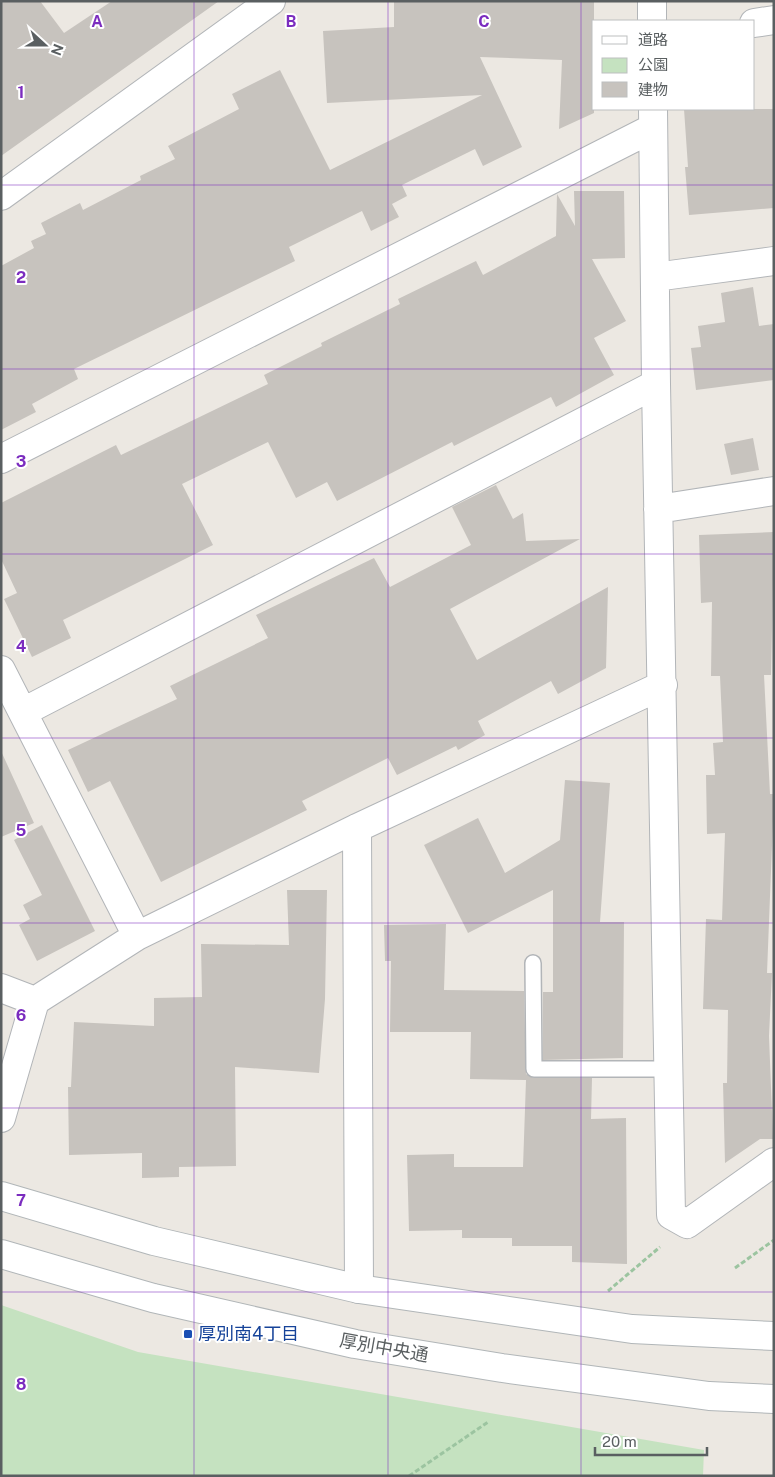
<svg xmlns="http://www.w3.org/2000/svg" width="775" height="1477" font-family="'Public Sans','Noto Sans JP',sans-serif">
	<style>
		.green { fill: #c5e2c0 }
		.building { fill: #c7c3be }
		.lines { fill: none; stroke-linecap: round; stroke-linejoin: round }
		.service-casing { stroke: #b2b5b8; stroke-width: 18 }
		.minor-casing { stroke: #b2b5b8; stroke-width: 30 }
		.secondary-casing { stroke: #b1b6b8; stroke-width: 30 }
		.path { stroke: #9cc4a0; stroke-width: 3; stroke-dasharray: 5 2.5; stroke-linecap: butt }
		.service { stroke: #fff; stroke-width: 15 }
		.minor { stroke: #fff; stroke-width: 28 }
		.secondary { stroke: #fff; stroke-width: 28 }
		.grid { fill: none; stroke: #7b2cbf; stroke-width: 1; stroke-opacity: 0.55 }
		.transit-dot { fill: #1a4fb4; stroke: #fff; stroke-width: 2 }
		.labels { text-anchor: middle; stroke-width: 4; stroke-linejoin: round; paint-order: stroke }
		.transit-label { font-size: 18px; fill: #164399; stroke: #fff; text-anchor: start }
		.street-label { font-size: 18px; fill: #5a5f61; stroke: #fff }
		.grid-label { font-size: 16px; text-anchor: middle; font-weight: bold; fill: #7b2cbf; stroke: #fff; stroke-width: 4; stroke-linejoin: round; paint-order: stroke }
	</style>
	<rect width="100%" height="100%" fill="#ece8e2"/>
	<path class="green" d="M1 1305 138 1352 704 1450 703 1476H1Z"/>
	<path class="building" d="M1 1H40L64 33 112 1H219L1 156Z
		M594 1V113L559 129 562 60 480 57 522 147 483 166 475 149 402 185 407 196 392 204 399 217 371 231 362 211 289 247 295 261 74 369 78 379 32 404 36 412 1 430V266L34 248 31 241 46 234 41 223 80 203 83 210 141 180 140 176 175 159 168 146 239 109 232 94 280 70 330 170 482 95 327 103 323 31 394 27V2Z
		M684 109H774V208L689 215 685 167H688Z
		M574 191H624L625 258 592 259 626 321 594 338 614 375 556 407 551 397 454 446 452 442 337 501 327 482 296 498 268 442 182 484 213 545 63 620 71 638 32 657 4 599 17 593 1 559V503L116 445 121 455 268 384 264 375 322 346 321 343 400 304 398 299 476 261 483 275 556 236 557 194 575 226Z
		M753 287 759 326 774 324V380L696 390 691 348 701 347 698 326 725 322 721 293Z
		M753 438 759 470 731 475 724 444Z
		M496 485 513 519 523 513 526 541 580 539 450 609 477 660 608 587 606 668 558 694 551 681 478 721 485 735 458 750 456 746 397 775 388 758 302 801 307 810 161 882 110 781 88 792 68 750 177 699 170 686 268 638 256 615 374 558 390 587 471 545 452 507Z
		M774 532 771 675H764L770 794H774L767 973H772L769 1036 773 1139H760L725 1163 723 1083H727L728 1010 703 1009 706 919 722 920 725 833 707 834 706 775H715L713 743 723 742 720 676H711L712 602 701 603 699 535Z
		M1 751 34 823 1 837Z
		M565 780 610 783 600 922H624L623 1058 543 1060V992H553V890L468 933 424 845 478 818 505 873 560 840Z
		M42 825 95 931 37 961 19 925 30 919 23 905 42 895 14 840Z
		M287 890H327L325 999 319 1073 235 1067 236 1166 179 1167V1177L142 1178V1153L69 1155 68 1087H71L74 1022 154 1026V998L202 997 201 944 289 945Z
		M446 924 444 990 524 991 526 1074 534 1078H592L591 1119 626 1118 627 1264 572 1262V1246H512V1238H462V1230L409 1231 407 1155 454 1154V1167H523L526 1080 470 1079 471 1032H390L391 961H385L384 925Z"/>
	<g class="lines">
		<g class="service-casing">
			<path id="service" d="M533 963 534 1069H668"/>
		</g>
		<g class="minor-casing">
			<path id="minor" d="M652 1V21
				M754 23 774 20
				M653 109 656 384 671 1215 687 1224 774 1162
				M1 196 271 1
				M655 277 774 261
				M1 459 653 128
				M658 509 774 491
				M1 670 137 936
				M23 712 656 384
				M357 828 359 1289
				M1 988 35 1001
				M1 1118 35 1001 137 936 357 828 663 685"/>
		</g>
		<g class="secondary-casing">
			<path id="secondary" d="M1 1196 154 1241 359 1289 632 1329 774 1336
				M1 1254 153 1298 355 1344 502 1368 709 1396 774 1399"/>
		</g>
		<path class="path" d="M735 1268 774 1240
			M608 1291 660 1247
			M409 1476 488 1422"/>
		<use href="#service" class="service"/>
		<use href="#minor" class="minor"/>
		<use href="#secondary" class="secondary"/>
	</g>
	<path class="grid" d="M194 1V1476M388 1V1476M581 1V1476M1 185H774M1 369H774M1 554H774M1 738H774M1 923H774M1 1108H774M1 1292H774"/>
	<rect class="transit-dot" x="183" y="1329" width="10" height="10" rx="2.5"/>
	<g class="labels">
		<g class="transit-label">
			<text x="198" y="1340">厚別南4丁目</text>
		</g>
		<g class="street-label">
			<text transform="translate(384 1348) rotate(10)" y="6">厚別中央通</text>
		</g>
	</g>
	<g class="grid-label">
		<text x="97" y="27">A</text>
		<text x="291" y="27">B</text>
		<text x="484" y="27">C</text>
		<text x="21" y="98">1</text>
		<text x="21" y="283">2</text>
		<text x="21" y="467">3</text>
		<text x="21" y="652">4</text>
		<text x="21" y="836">5</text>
		<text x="21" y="1021">6</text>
		<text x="21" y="1206">7</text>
		<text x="21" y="1390">8</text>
	</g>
	<rect width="775" height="1477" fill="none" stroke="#5a5f61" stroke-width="5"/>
	<rect x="592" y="20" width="162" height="90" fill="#ffffff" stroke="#bdbfc0"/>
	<rect x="602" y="36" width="25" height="8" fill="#ffffff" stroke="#bdbfc0"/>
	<text x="638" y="45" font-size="15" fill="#5a5f61">道路</text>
	<rect x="602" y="58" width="25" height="15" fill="#c5e2c0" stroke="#bdbfc0"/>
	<text x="638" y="70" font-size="15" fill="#5a5f61">公園</text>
	<rect x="602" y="82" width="25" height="15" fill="#c7c3be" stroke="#bdbfc0"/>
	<text x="638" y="95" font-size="15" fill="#5a5f61">建物</text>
	<g transform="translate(45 45) rotate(111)" stroke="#ffffff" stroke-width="4" paint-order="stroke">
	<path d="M0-4L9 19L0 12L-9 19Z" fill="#5a5f61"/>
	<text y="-8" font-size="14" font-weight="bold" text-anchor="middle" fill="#5a5f61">N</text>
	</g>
	<path d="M595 1447v8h112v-8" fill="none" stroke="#5a5f61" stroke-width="2.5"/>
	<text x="602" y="1447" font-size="15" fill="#5a5f61" stroke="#ffffff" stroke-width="4" paint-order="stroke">20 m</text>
</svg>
